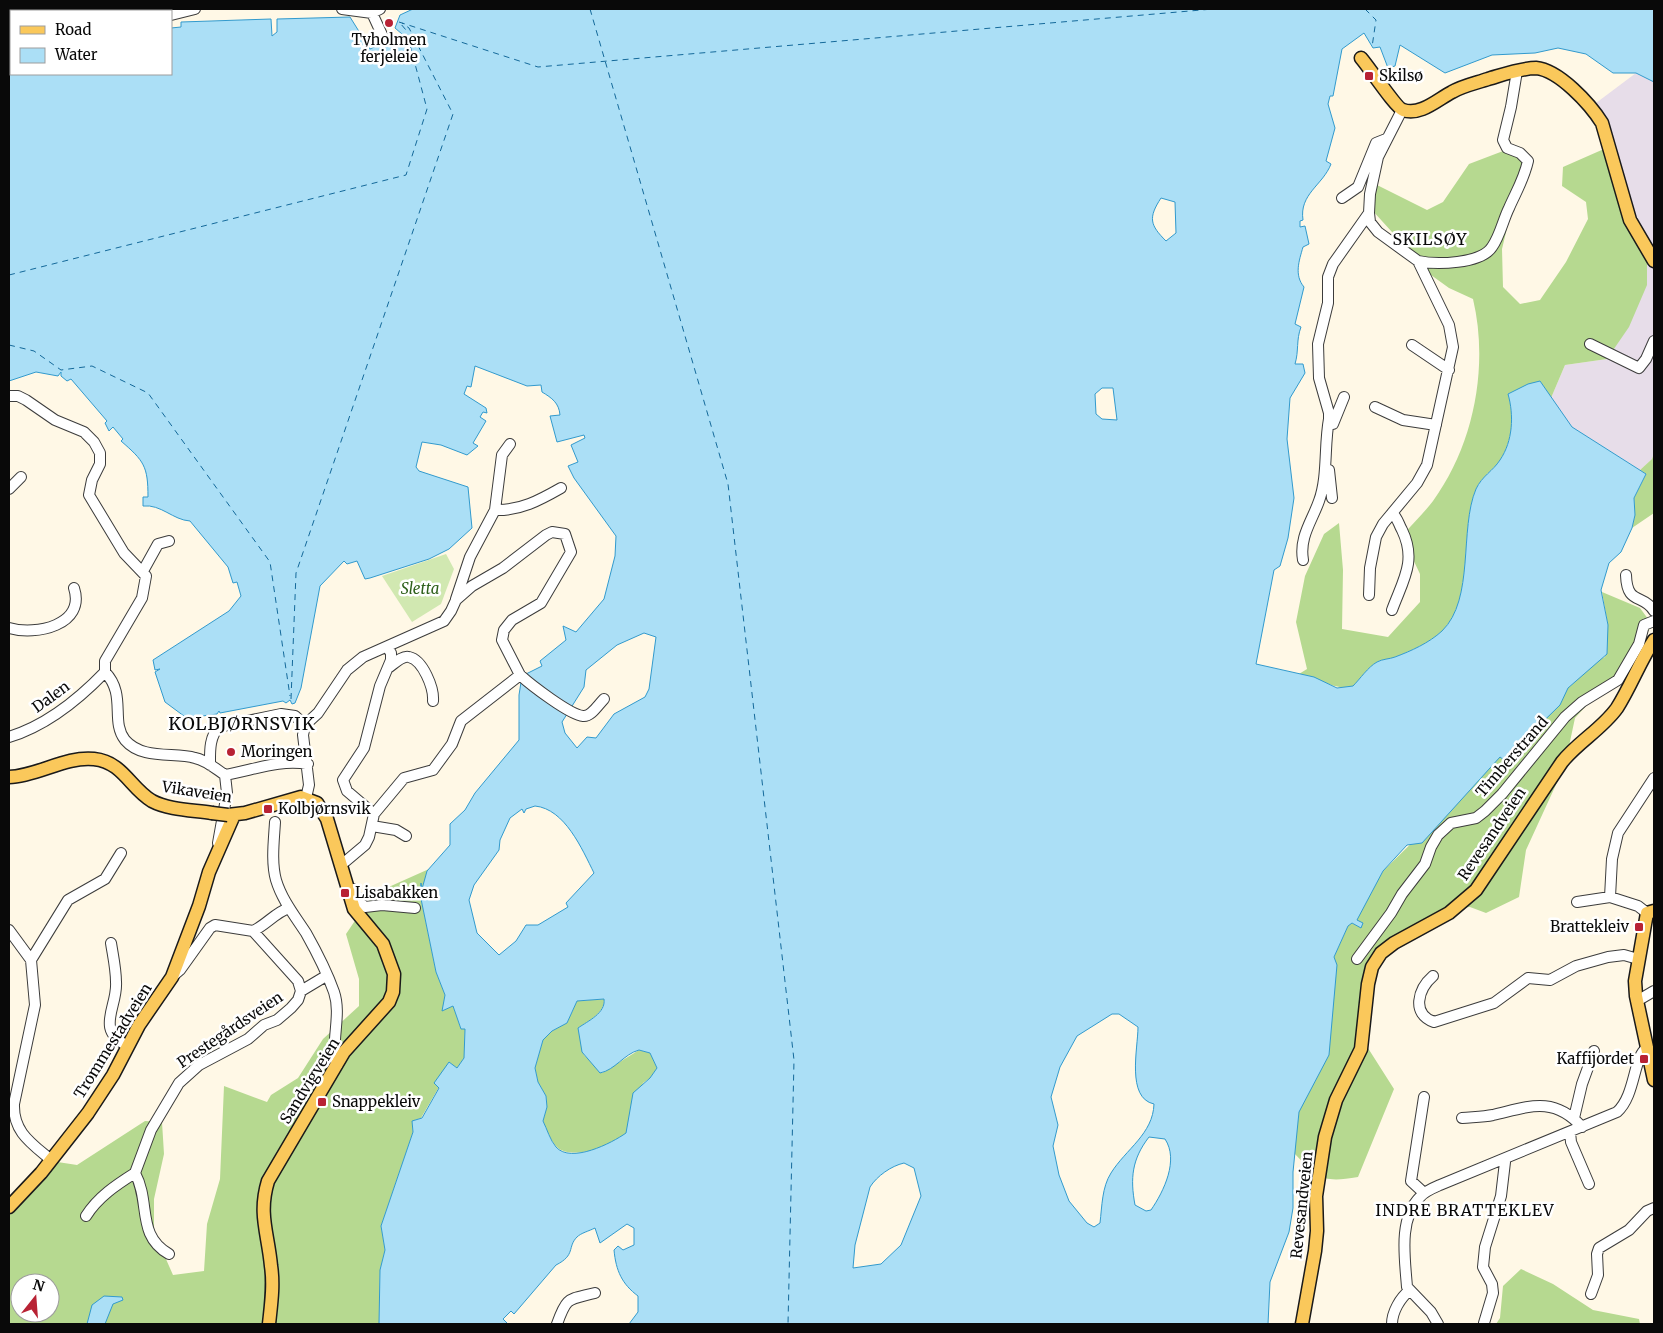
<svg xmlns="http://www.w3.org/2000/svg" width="1663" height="1333" font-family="Merriweather,serif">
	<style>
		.industrial { fill: #e7dde9 }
		.green { fill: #d1e8b1 }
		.forest { fill: #b6d990; fill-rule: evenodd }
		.water { fill: #abdff6; stroke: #329acd; fill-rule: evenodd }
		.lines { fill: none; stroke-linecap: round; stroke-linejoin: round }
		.ferry { stroke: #14699a; stroke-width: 1; stroke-dasharray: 6 5; stroke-linecap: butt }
		.minor-casing { stroke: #3c3c3c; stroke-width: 12 }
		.major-casing { stroke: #1a1a1a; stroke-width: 15 }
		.minor { stroke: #fff; stroke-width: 10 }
		.major { stroke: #fac85b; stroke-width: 12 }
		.major-bridge-casing { stroke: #1a1a1a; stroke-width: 15; stroke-linecap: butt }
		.major-bridge { stroke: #fac85b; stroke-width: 12 }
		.poi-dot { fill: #b82234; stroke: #fff; stroke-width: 2 }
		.labels { text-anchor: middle; stroke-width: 5; stroke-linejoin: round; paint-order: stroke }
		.poi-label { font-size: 15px; fill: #090909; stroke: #fff; text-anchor: start }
		.park-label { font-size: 15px; font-style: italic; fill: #2e601b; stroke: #fff }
		.street-label { font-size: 15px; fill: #090909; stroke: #fff }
		.neighbourhood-label { font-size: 16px; letter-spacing: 1px; fill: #090909; stroke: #fff }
		.quarter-label { font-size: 18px; letter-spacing: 1px; fill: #090909; stroke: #fff }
	</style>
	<rect width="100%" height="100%" fill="#fff8e6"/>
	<path class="industrial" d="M1636 73 1654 82V453L1652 459 1640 470 1572 427 1551 398 1565 365 1607 359 1630 203 1615 158 1609 120 1596 103Z"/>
	<path class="green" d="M446 554 454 569 441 604 412 622 382 576Z"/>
	<path class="forest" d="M1613 145 1630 203 1647 247V285L1629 327 1607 359 1565 365 1551 398 1540 381 1508 394C1514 415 1513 441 1500 460 1493 471 1482 476 1476 489 1459 529 1475 599 1442 631 1429 643 1411 651 1395 657 1390 659 1382 659 1377 662 1368 667 1360 679 1353 686 1338 692 1316 677 1299 674L1307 669 1296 622 1305 576 1324 534 1339 523 1343 570 1342 629 1388 637 1420 602V574L1402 536C1412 524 1424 513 1433 501 1474 445 1489 366 1473 299L1449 288 1431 275 1372 210 1377 185 1427 210 1443 202 1469 164 1511 148 1524 157 1502 249 1503 287 1520 304 1540 300 1566 262 1588 219 1586 202 1562 186 1563 167Z
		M1654 453V513L1632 528 1635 515 1634 498 1646 474 1640 470 1652 459Z
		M1602 592 1640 608 1651 623 1641 652 1606 684 1575 718 1565 765 1526 850 1519 897 1486 913 1470 907 1443 909 1381 949 1359 1034 1394 1089 1358 1177C1323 1183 1319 1179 1294 1153L1299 1112 1334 957 1348 926 1351 923 1361 927 1356 920 1383 871 1500 757 1504 760 1511 753 1561 701 1568 688 1600 659 1605 657 1608 625Z
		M429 869 420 894 436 972 445 995 443 1010 453 1006 461 1029H465L464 1058 457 1068 449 1062 439 1087 421 1118 412 1121 413 1132 381 1226 385 1250 380 1270 379 1324H9V1209L51 1161 77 1165 145 1121 162 1122 164 1154 154 1199V1232L173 1275 204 1271 207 1224 220 1179 224 1086 267 1102 271 1095 298 1078 323 1039 359 1006V979L346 934 373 894ZM20 1283H50V1313H20Z
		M604 999C605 1013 588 1021 578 1028L584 1055 602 1073 639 1050 650 1053 657 1068 650 1078 643 1083C639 1094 633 1125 626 1134 615 1146 572 1160 558 1148 551 1142 547 1130 543 1121L547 1107 546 1096 538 1082 535 1068 543 1040 552 1031 567 1023 577 1001Z
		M1521 1269 1553 1284 1593 1310 1639 1319 1640 1324H1496L1500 1318 1503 1286Z"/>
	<path class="water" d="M9 9H85L86 11H11V74H171V28L181 27V22L271 19 272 36 277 32V19L350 17 370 49 402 34 395 28 400 15 413 9H1654V82L1636 73H1613L1586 54 1558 48 1535 53 1492 55 1445 73 1400 45 1395 66 1388 68 1380 47 1373 48 1364 33 1342 49 1333 96H1330L1328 104 1335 128 1326 161 1331 164C1323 185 1299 194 1303 220L1300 221V227L1305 226 1309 244 1303 247C1299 261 1294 275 1304 287L1295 324 1301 327C1296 340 1299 351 1295 364H1303L1305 373 1290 398 1287 439 1294 498 1288 538 1280 566 1274 570 1256 664 1314 677 1337 688 1353 686C1360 679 1368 667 1377 662 1382 659 1390 659 1395 657 1411 651 1429 643 1442 631 1475 599 1459 529 1476 489 1482 476 1493 471 1500 460 1513 441 1514 415 1508 394L1528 384 1540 381 1572 427 1646 474 1634 498 1635 515 1632 528 1621 552 1609 563 1601 590 1608 625 1607 654 1568 688 1560 705 1504 760 1500 757 1422 843 1407 845 1383 871 1357 920 1363 923 1361 928 1352 923 1348 926 1334 957 1337 965 1329 1055 1299 1112 1293 1172V1208L1289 1232 1270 1282 1268 1324H629L638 1312V1296C622 1284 616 1271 614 1250L618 1246 623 1250 634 1245V1228L627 1224 600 1243 595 1228C589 1231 581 1233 577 1237 567 1247 576 1255 556 1265L514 1314 511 1311 503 1319 507 1323 505 1324H379L380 1270 385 1250 381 1226 413 1132 412 1121 422 1118 439 1088 434 1083 449 1062 457 1068 464 1058 465 1029H461L453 1006 442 1011 445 995 436 972 420 894 421 883 422 889 427 871 450 845V824L465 810 475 793 519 740V695L522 676 542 666 540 661 566 640 563 626 576 632 604 599 615 556 616 536 574 478 568 466 578 462 571 445 585 438 584 435 557 442 550 416 560 415C559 403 552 398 542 392L541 385 527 386 475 366 471 387 467 386 464 394 486 408 487 413 483 412 480 417 486 421 473 443 478 446 467 455 441 445 422 442 416 467 419 471 468 487 472 528 449 549 429 559 370 578 365 579 357 561 347 564 344 561 320 586 301 688 295 703 292 704 290 700 286 703 283 701 220 713 219 711 217 714 195 717 192 722 165 702 155 672 160 669 155 670 153 660 229 611 241 596 237 582 233 583 228 567 190 521C173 520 161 504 143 506V497H148C148 466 144 461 121 441L123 439 113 427 109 431 105 423 107 421 71 379 67 381 61 376V372L58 376 36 372 9 381ZM1161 198 1175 202 1176 233 1166 241C1150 225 1148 218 1161 198ZM1102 388H1113L1117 420 1102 419 1096 414 1095 394ZM644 633 656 637 649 689 645 697 614 714 596 738 587 737 577 748 565 733 562 722 584 687 586 670 617 645ZM535 806C565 809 582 849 594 873L566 903 568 907 538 925H526L516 941 499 955 477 933 469 900 474 885 499 850 500 840 510 818 522 809 524 813 526 809ZM604 999C606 1013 588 1021 578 1028L582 1052 600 1073C615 1070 624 1054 639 1050L650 1053 657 1068 650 1078 633 1093 626 1133C612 1143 571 1164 556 1147 550 1140 547 1129 543 1121L547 1107 546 1096 538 1082 535 1068 543 1040 552 1031 567 1023 577 1001ZM1112 1014H1119L1138 1027C1138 1048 1126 1098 1154 1104 1153 1134 1126 1149 1111 1173 1102 1187 1102 1206 1100 1223L1094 1227 1087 1223 1069 1201 1059 1175 1053 1146 1058 1125 1051 1097 1060 1067 1077 1036ZM1149 1137 1165 1139C1179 1160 1164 1191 1151 1210L1146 1211 1135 1205C1130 1178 1132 1159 1149 1137ZM904 1163 914 1168 921 1196 901 1245 881 1264 853 1268 855 1245 870 1187C877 1176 891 1166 904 1163Z
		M104 1296 122 1297 123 1300 113 1304 105 1324H87L92 1305Z"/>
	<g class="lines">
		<path class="ferry" d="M590 9 728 484 794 1060 788 1324
			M1365 9 1376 20 1372 47
			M399 22 538 67 1213 9
			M9 275 406 175 427 109 406 30 400 23
			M9 345 34 351 61 370 92 366 148 393 270 562 290 696
			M291 699 296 573 453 114 409 28 402 23"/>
		<g class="minor-casing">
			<path id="minor" d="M134 9 140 11
				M157 9 158 11
				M342 9 372 13 380 9
				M372 13 384 39
				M171 15 195 9
				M1342 198 1358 187 1376 143 1386 139
				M1369 213 1370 222 1378 232 1418 261 1449 325 1453 347 1427 465 1417 483 1383 524 1376 537 1370 568 1369 595
				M1418 261C1436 265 1481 264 1492 247 1500 236 1503 220 1509 208 1516 192 1524 179 1528 161L1520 153 1507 148 1503 140 1511 107 1517 71
				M1590 344 1639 368 1646 359 1654 341
				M1412 345 1449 370
				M9 396H18L26 400 55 420 84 432 94 442 100 453V464L92 480 89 495 124 553 146 576 142 598 105 661V672C127 695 110 721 125 740 142 760 174 752 195 758 206 760 216 769 225 775 254 770 279 759 308 764
				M1375 407 1403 420 1436 425
				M1333 424 1344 397
				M1329 470 1332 498
				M9 489 21 477
				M495 510C520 511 540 500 561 488
				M1392 513C1398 518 1398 523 1402 530 1417 561 1403 580 1392 610
				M1303 560C1299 537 1312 521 1319 501 1328 477 1324 445 1329 419V413L1319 378 1318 344 1328 303V277L1333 264 1369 213 1370 194 1378 157 1402 110
				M143 571 158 544 169 541
				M1626 575C1627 606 1643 593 1654 611
				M456 599 470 557 495 510 502 455 510 444
				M9 628C36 636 86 625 74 588
				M388 668C393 665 402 655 409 657 423 660 434 688 433 701
				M520 675C531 685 570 715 583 716 591 717 598 705 604 699
				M9 737C45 726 79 699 105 672
				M210 765C210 752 209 737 219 727L281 714 295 716 305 725
				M306 798 309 785 303 735 305 725 318 713 347 670 363 657 444 621 451 611 456 600 472 586 503 568 546 535 552 532 565 534 571 552 541 603 512 620 504 630 502 640 520 675 461 721 452 744 433 770 404 778 374 814 369 837 365 845 346 861 340 864
				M374 814 347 791 343 780 364 748 380 686 391 660V653L387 647
				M275 822C274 840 271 862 276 880 282 900 295 916 306 933 315 949 328 975 334 992 342 1016 330 1041 337 1065
				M372 826 396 830 406 836
				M218 843 227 793 225 775
				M353 889 359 902 365 907 382 905 415 908
				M1610 897 1612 859 1618 833 1654 778
				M1577 902 1610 897 1638 906 1647 913
				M9 930 31 960 35 1005 14 1104C13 1132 31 1143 51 1160
				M253 931C266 925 276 912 289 908
				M111 943C113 956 116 969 116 982 118 1007 94 1030 128 1046
				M1357 959 1391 913 1402 894 1425 864 1431 847 1438 835 1451 823 1476 818 1485 811 1502 794 1565 717 1582 702 1618 680 1639 644 1644 625 1654 621
				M31 960 68 900 105 879 121 853
				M1433 976C1418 989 1411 1014 1434 1022L1494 1003 1528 978 1550 980 1576 966 1608 957 1624 955 1638 959
				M301 991 326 976
				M1637 1001 1654 991
				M1424 1097 1411 1181 1424 1193
				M1462 1118C1472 1117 1483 1117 1493 1115 1528 1107 1553 1095 1582 1127
				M1574 1118 1582 1084 1594 1051
				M1570 1132 1571 1142 1589 1184
				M86 1216C98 1197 116 1185 135 1173
				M169 1254C136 1235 151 1203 135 1173L151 1130 179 1083 199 1065 248 1039 264 1025 277 1020 291 1008 298 1000 301 991 298 981 253 931 215 925 210 928 180 970 173 976
				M1591 1294 1598 1275 1597 1254 1599 1248 1629 1230 1647 1211 1654 1208
				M1484 1323 1493 1293 1492 1284 1483 1267 1485 1247 1501 1196 1505 1162 1504 1159
				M557 1324C567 1296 568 1300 595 1293
				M1392 1324C1392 1312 1400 1298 1410 1290
				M1438 1324 1431 1312 1407 1287C1405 1259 1398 1219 1420 1197 1425 1191 1433 1188 1440 1185L1617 1112C1636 1095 1633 1056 1647 1048"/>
		</g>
		<g class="major-casing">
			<path id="major" d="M1361 58C1369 67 1396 108 1403 110 1421 116 1438 99 1452 92 1462 86 1476 83 1488 79 1502 75 1521 68 1536 68 1559 70 1590 104 1602 123L1630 220 1654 261
				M9 777C38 776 65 756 94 759 123 762 130 788 152 801 169 810 193 810 212 813
				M228 815 245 813 301 797 317 803 327 819 354 909 383 944 394 974 393 992 389 1002 344 1052 268 1181C258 1214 268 1233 271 1266 274 1285 271 1305 269 1324
				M1654 911 1647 913 1635 981 1636 996 1654 1080
				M9 1207 41 1173 88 1113 113 1075 139 1025 172 977 199 906 209 872 234 815
				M1302 1324 1315 1251 1317 1231 1316 1196 1325 1137 1336 1100 1361 1049 1368 984 1372 967 1381 953 1394 943 1449 913 1476 890 1562 762C1578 742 1602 729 1617 708 1631 686 1640 661 1654 640"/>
		</g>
		<use href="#minor" class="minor"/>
		<use href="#major" class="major"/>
		<g class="major-bridge-casing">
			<path id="major-bridge" d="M212 813 228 815"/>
		</g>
		<use href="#major-bridge" class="major-bridge"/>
	</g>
	<g class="poi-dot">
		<circle cx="389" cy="23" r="5"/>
		<rect x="1364" y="71" width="10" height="10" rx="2.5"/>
		<circle cx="231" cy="752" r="5"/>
		<rect x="263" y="804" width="10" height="10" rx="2.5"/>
		<rect x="340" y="888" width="10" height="10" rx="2.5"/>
		<rect x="1634" y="922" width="10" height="10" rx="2.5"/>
		<rect x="1639" y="1054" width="10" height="10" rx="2.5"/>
		<rect x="317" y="1097" width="10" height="10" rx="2.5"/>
	</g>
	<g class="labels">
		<g class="poi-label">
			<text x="389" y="45" text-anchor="middle">Tyholmen<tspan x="389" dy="17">ferjeleie</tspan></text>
			<text x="1379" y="81">Skilsø</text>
			<text x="241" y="757">Moringen</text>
			<text x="278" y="814">Kolbjørnsvik</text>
			<text x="355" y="898">Lisabakken</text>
			<text x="1629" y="932" text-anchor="end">Brattekleiv</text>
			<text x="1634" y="1064" text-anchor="end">Kaffijordet</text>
			<text x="332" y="1107">Snappekleiv</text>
		</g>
		<g class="park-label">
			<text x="420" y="594">Sletta</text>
		</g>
		<g class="street-label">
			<text transform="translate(51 697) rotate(-36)" y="5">Dalen</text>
			<text transform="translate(1512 757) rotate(-49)" y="5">Timberstrand</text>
			<text transform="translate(197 792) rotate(9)" y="5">Vikaveien</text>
			<text transform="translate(1492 834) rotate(-56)" y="5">Revesandveien</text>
			<text transform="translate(230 1030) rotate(-34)" y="5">Prestegårdsveien</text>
			<text transform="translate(113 1041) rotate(-58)" y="5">Trommestadveien</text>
			<text transform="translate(310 1081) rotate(-58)" y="5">Sandvigveien</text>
			<text transform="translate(1302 1205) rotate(-84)" y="5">Revesandveien</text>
		</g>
		<g class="neighbourhood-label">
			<text x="1430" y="245">SKILSØY</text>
			<text x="1465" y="1216">INDRE BRATTEKLEV</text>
		</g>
		<g class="quarter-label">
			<text x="242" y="730">KOLBJØRNSVIK</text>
		</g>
	</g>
	<rect width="1663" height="1333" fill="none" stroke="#090909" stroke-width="20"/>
	<rect x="10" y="10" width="162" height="65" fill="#ffffff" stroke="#9d9d9d"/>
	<rect x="20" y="26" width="25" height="8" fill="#fac85b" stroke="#9d9d9d"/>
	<text x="55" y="35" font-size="15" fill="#090909">Road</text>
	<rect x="20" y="48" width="25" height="15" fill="#abdff6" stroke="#9d9d9d"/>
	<text x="55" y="60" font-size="15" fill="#090909">Water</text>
	<g transform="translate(35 1298) rotate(17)"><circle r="24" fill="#ffffff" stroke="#9d9d9d"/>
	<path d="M0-4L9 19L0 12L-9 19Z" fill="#b82234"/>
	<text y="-8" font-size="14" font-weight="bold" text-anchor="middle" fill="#090909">N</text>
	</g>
</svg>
